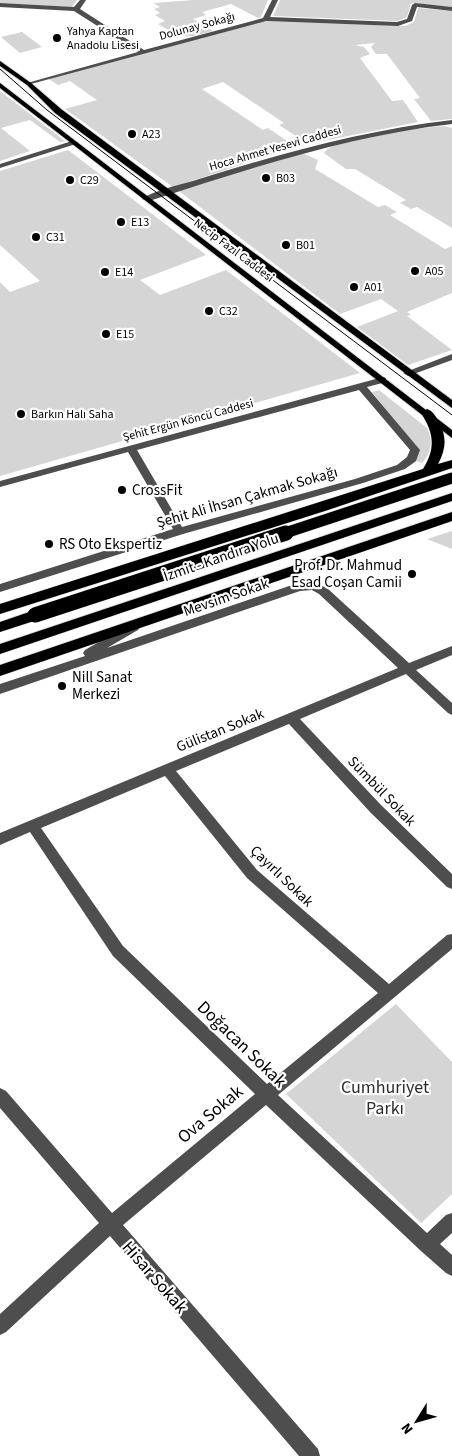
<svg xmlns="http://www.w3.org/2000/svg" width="452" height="1456" font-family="'Source Sans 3',sans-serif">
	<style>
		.green { fill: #d5d5d5 }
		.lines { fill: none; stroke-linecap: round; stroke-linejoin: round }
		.major-casing { stroke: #dbdbdb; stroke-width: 2 }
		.highway-casing { stroke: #dbdbdb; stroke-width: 1 }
		.minor { fill: #4e4e4e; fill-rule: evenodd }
		.major { fill: #000; fill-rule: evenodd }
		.highway { fill: #000; fill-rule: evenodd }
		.tram { stroke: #000; stroke-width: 1 }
		.highway-bridge-far1-casing { stroke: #dbdbdb; stroke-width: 12; stroke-linecap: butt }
		.highway-bridge-casing { stroke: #dbdbdb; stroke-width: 16; stroke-linecap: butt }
		.highway-bridge-far1 { stroke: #000; stroke-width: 11 }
		.highway-bridge { stroke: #000; stroke-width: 15 }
		.poi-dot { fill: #000; stroke: #fff; stroke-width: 2 }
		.labels { text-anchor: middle; stroke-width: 4.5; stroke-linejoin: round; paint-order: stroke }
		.far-street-label { font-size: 12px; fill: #000; stroke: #fff }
		.far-poi-label { font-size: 12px; fill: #000; stroke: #fff; text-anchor: start }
		.poi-label { font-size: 15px; fill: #000; stroke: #fff; text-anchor: start }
		.street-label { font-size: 15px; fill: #000; stroke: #fff }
		.near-street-label { font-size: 18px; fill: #000; stroke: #fff }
		.near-park-label { font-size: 18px; fill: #2c2c2c; stroke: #fff }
	</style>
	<rect width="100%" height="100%" fill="#fff"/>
	<path class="green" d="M0 0H77L72 7 0 3Z
		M194 0H268L261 17 258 18 231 4 202 12 206 15 193 19 213 31C184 39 183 39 158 24L165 21 155 15 160 13 154 9 160 7 153 3Z
		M280 0H452V7L411 3 407 17 398 21 273 16Z
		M418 8 452 11V119L431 121 414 99 420 98 387 54H376L371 47 375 43 355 45 364 47 370 54 360 58 392 101 403 100 418 122 308 144 279 125 284 123 223 82 202 89 263 130 268 128 296 147 173 187 65 109 97 100 70 81 58 85 47 78 259 21 405 26 414 22Z
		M22 32 42 47 20 53 1 37Z
		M0 91 65 141 60 142 30 120 1 128 30 151 0 161Z
		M444 126 452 128V228L417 207 411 209 400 203 406 200 355 169H346L324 153C333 137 424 128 444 126Z
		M68 150 206 255 140 280 160 295 226 270 360 373 0 476V282L10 292 40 281 0 245V171Z
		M294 154H304L318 160 315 169 378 207 385 205 397 212 390 215 445 249 452 246V293L407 312 411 315 407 316 452 350 408 365 357 327 398 311 381 299 340 314 179 191Z
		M379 390 427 428C433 440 432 452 422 463L416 461 419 450 372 392Z
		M452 531V549L427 539Z
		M396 1004 452 1062V1194L421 1223 286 1094Z"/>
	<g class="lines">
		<g class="major-casing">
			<path id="major" d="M0 61 31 83 61 109 452 400V408L55 113 27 85 0 66Z
				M0 83 452 430V438L0 88Z"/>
		</g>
		<g class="highway-casing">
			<path id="highway" d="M427 409C432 411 433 413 436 417 447 434 447 447 438 464L452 460V468L328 510 0 614V604L423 469C436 448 434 433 421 413Z
				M452 493V501L0 654V644Z
				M452 512V521L0 676V665Z
				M35 610 42 615 40 619 0 632V622Z"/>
		</g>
		<path class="minor" d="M80 0H86L80 9 144 50 263 18 272 0H278L270 17 397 22 407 19 412 5 415 3 452 7V11L417 7 412 21 398 26 266 21 27 85V83L138 52 74 11 0 7V3L74 7Z
			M452 120V124C347 136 249 169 149 201L142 199C154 190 184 184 199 179 283 153 365 130 452 120Z
			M72 141 79 143 0 168V164Z
			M452 354V360L411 375 408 376 403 373Z
			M383 377 386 378V382L367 387 420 450 416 461 405 469 363 483 183 534 0 592V584L173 529 128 452 0 487V481ZM359 390 410 450 407 457 397 465 355 479 182 527 137 450Z
			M313 582 327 588 409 663 452 646V655L416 670 452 703V715L448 713 406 674 300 719 381 805 452 874V889L447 887 371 813 289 724 176 771 257 870 389 984 447 935 452 934V949L278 1095 427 1233 446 1215 452 1213V1233L440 1244 452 1255V1276L446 1273 421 1251 266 1105 123 1225 318 1449 320 1456H299L110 1236 6 1332 0 1335V1314L99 1223 0 1108V1088L6 1091 112 1213 255 1094 113 956 30 832 0 845V833L398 668 319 594 312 590 300 591 0 694V684L85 656 83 653 85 650 130 624 134 623 140 627 138 630 107 648 295 584ZM165 776 247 878 378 993 267 1084 123 946 41 828Z"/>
		<use href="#major" class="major"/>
		<use href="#highway" class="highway"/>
		<path class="tram" d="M0 69 47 110 452 415"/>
		<g class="highway-bridge-far1-casing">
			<path id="highway-bridge-far1" d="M282 534 452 478"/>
		</g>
		<g class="highway-bridge-casing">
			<path id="highway-bridge" d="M35 615 286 533"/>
		</g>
		<use href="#highway-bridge-far1" class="highway-bridge-far1"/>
		<use href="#highway-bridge" class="highway-bridge"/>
	</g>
	<g class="poi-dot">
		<circle cx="57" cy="38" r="5"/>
		<circle cx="132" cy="134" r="5"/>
		<circle cx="266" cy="178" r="5"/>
		<circle cx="70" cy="180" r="5"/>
		<circle cx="121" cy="222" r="5"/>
		<circle cx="36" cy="237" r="5"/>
		<circle cx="286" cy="245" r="5"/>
		<circle cx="415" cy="271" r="5"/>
		<circle cx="105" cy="272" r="5"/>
		<circle cx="354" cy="287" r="5"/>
		<circle cx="209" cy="311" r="5"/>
		<circle cx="106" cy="334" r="5"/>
		<circle cx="21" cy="414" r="5"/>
		<circle cx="122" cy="490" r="5"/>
		<circle cx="49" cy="544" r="5"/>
		<circle cx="412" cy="574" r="5"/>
		<circle cx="62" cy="686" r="5"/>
	</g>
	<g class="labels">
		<g class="far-street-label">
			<text transform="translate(197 26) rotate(-15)" y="4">Dolunay Sokağı</text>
			<text transform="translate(275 148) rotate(-16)" y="4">Hoca Ahmet Yesevi Caddesi</text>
			<text transform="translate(234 250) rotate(37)" y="4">Necip Fazıl Caddesi</text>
			<text transform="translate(188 420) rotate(-15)" y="4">Şehit Ergün Köncü Caddesi</text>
		</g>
		<g class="far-poi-label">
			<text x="67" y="35">Yahya Kaptan<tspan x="67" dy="14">Anadolu Lisesi</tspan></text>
			<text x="142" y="138">A23</text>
			<text x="276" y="182">B03</text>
			<text x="80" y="184">C29</text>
			<text x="131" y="226">E13</text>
			<text x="46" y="241">C31</text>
			<text x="296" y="249">B01</text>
			<text x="425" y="275">A05</text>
			<text x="115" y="276">E14</text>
			<text x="364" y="291">A01</text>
			<text x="219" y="315">C32</text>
			<text x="116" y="338">E15</text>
			<text x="31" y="418">Barkın Halı Saha</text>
		</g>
		<g class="poi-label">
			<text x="132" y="495">CrossFit</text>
			<text x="59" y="549">RS Oto Ekspertiz</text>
			<text x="402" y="570" text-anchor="end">Prof. Dr. Mahmud<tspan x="402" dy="17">Esad Coşan Camii</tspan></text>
			<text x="72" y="682">Nill Sanat<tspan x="72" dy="17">Merkezi</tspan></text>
		</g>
		<g class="street-label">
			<text transform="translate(247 497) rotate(-16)" y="5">Şehit Ali İhsan Çakmak Sokağı</text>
			<text transform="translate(221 557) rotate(-19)" y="5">İzmit - Kandıra Yolu</text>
			<text transform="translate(226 597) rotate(-19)" y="5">Mevsim Sokak</text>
			<text transform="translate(220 730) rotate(-22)" y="5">Gülistan Sokak</text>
			<text transform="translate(382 791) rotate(46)" y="5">Sümbül Sokak</text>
			<text transform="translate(282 876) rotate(44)" y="5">Çayırlı Sokak</text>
		</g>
		<g class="near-street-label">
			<text transform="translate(242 1044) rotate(44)" y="6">Doğacan Sokak</text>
			<text transform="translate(210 1114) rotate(-40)" y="6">Ova Sokak</text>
			<text transform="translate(155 1277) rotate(49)" y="6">Hisar Sokak</text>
		</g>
		<g class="near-park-label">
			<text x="385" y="1093">Cumhuriyet<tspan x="385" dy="21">Parkı</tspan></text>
		</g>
	</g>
	<g transform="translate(417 1421) rotate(233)" stroke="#ffffff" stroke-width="4" paint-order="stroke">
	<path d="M0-4L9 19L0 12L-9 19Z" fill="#000000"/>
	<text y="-8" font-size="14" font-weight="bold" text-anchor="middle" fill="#000000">N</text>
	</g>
</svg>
